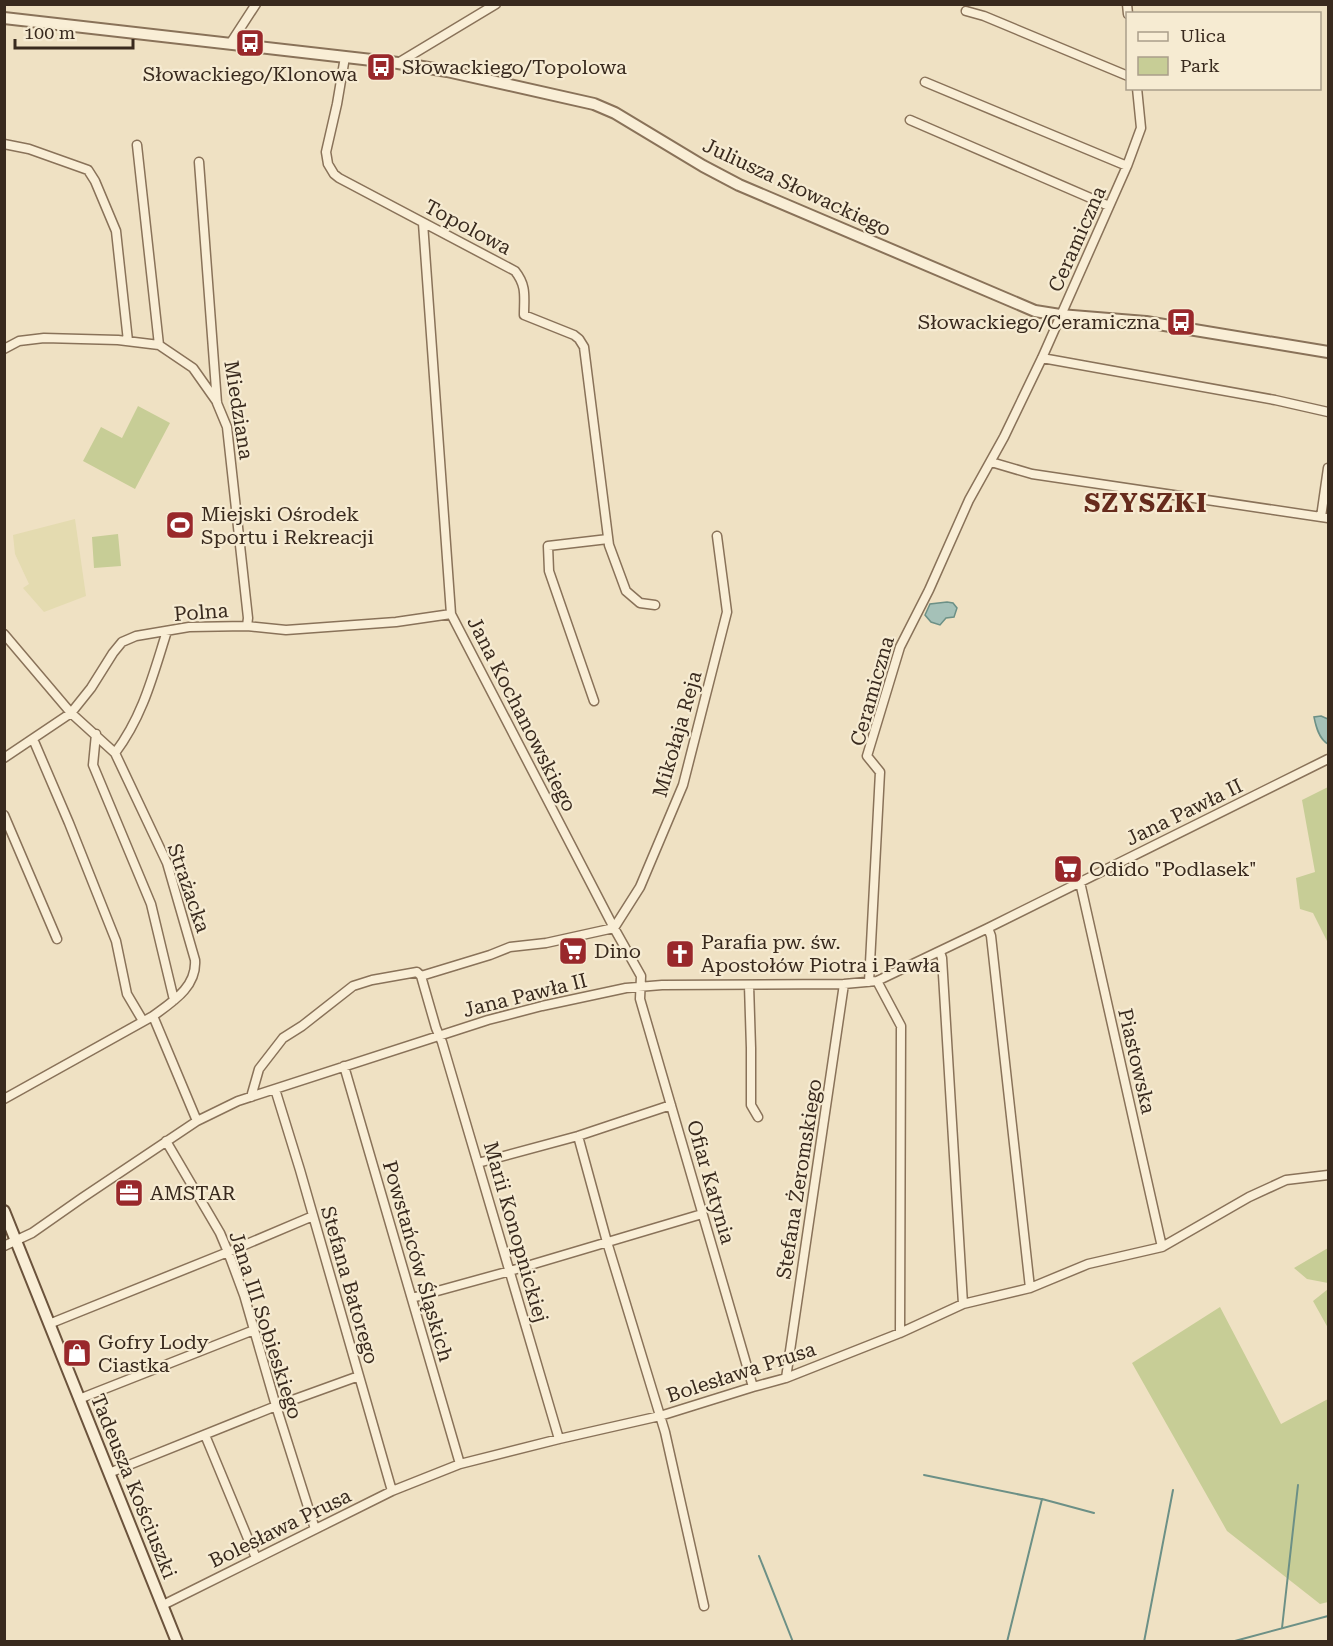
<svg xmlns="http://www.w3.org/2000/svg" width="1333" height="1646" font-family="'Roboto Serif',serif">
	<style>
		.farmland { fill: #e4dbb0 }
		.green { fill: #c7cd96 }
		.water { fill: #a5c1b8; stroke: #6c9086; stroke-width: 1.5 }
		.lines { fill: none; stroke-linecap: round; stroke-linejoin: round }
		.stream { stroke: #6c9086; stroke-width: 2 }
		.minor-casing { stroke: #897259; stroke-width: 11 }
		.tertiary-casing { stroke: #897259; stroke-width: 14 }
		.secondary-casing { stroke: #6b533c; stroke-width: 14 }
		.minor { stroke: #f9eed6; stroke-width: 8 }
		.tertiary { stroke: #f9eed6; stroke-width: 10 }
		.secondary { stroke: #f9eed6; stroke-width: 10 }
		.labels { text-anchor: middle; stroke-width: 4.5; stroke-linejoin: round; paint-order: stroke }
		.poi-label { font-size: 20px; fill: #392a1e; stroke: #f6ebd2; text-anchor: start }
		.street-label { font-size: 20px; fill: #392a1e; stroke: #f6ebd2 }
		.district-label { font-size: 26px; font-weight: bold; letter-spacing: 1.5px; fill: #662b1c; stroke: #f6ebd2 }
	</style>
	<rect width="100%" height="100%" fill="#efe1c3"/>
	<path class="farmland" d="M75 519 86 596 44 612 23 588 29 584 15 554 13 535Z"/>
	<path class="green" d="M138 406 170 423 135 489 83 461 101 427 122 438Z
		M118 534 121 566 94 568 92 537Z
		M1328 787V943L1313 913 1300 909 1296 878 1315 872 1302 800Z
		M1328 1248V1283L1307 1279 1294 1268Z
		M1328 1289V1328L1313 1301Z
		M1220 1307 1281 1424 1328 1399V1602L1320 1604 1227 1531 1132 1363Z"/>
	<path class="water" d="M947 602 953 603 957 608 954 617 946 618 940 625 931 622 925 615 930 604Z
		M1321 716 1328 719V744C1319 739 1316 727 1314 717Z"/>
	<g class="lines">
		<path class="stream" d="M924 1475 1041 1499
			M759 1556 793 1642
			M1282 1628 1298 1485
			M1007 1642 1042 1499 1094 1513
			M1144 1642 1173 1490
			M1231 1642 1328 1616"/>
		<g class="minor-casing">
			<path id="minor" d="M1127 4 1128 14
				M966 11 984 16 1128 76
				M230 44 256 4
				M345 57 337 104 326 152 328 164 334 174 339 178 515 271C527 286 524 297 524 315L574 335 579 339 584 347 609 545 626 591 640 603 655 605
				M398 63 496 4
				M925 82 1127 166
				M910 120 1109 206
				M4 144 29 149 88 170 95 181 116 231 128 341
				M137 145 159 345
				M199 162 217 403 227 427 248 618 247 626
				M423 223 451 614 614 928 641 976 640 999 753 1387
				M4 349 19 341 44 338 118 340 159 345 193 368 217 402
				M1042 358 1275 400 1328 412
				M991 462 1032 474 1328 518
				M1321 517 1328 468
				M4 634 71 713 115 753 167 863 195 960C197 987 172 1002 153 1016L4 1099
				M594 701 549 571 548 546 608 539
				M96 734 93 765 151 904 174 1000
				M33 739 69 823 116 941 127 994 143 1021
				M115 753C143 716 153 675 167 631
				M4 758 71 713 91 688 113 653 122 642 136 636 189 627 247 626 286 630 396 622 451 614
				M4 815 57 939
				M1080 882 1162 1247
				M988 928 991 936 1030 1288
				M940 952 942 958C950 1073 955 1189 963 1304
				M421 976 490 955 510 947 546 943 614 928 640 887 683 785 727 612 717 536
				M877 981 901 1026 900 1333
				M869 982 880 772 867 756 900 647 929 590 969 500 1004 437 1042 358 1127 166 1141 128 1137 88
				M749 985 751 1048V1105L758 1117
				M153 1016 197 1121
				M344 1066 460 1464
				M275 1089 300 1170 392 1491
				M251 1097 259 1069 283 1038 302 1026 353 986 372 980 417 972 421 976 436 1028 442 1042 559 1439
				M578 1136 607 1242 665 1432 704 1606
				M166 1141 220 1233 228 1252 244 1295 276 1406 315 1529
				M478 1163 578 1136 671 1105
				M4 1246 32 1233 82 1198 197 1121 238 1101 488 1020 542 1006 626 988 662 985 844 984 877 981 988 928 1328 759
				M412 1298 510 1271 702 1214
				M49 1324 228 1252 313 1216
				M786 1378 844 984
				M79 1399 254 1330
				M205 1435 256 1558
				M109 1473 276 1406 359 1376
				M163 1605 392 1491 460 1464 559 1439 660 1416 753 1387 786 1378 900 1333 963 1304 1030 1288 1088 1264 1162 1247 1249 1197 1286 1180 1328 1175"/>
		</g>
		<g class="tertiary-casing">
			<path id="tertiary" d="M4 18 398 63 447 71 594 104 615 113 703 166 739 185 1035 311 1060 315 1146 322 1328 352"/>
		</g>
		<g class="secondary-casing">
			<path id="secondary" d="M4 1211 177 1642"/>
		</g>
		<use href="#minor" class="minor"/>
		<use href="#tertiary" class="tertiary"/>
		<use href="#secondary" class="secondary"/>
	</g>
	<defs>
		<g id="bus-square" transform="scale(1.5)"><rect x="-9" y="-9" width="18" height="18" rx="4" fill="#99282b" stroke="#f6ebd2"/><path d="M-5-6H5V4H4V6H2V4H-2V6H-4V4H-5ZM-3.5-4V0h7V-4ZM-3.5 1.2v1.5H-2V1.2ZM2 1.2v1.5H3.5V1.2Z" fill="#fff"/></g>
		<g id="stadium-square" transform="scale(1.5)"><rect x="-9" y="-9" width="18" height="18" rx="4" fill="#99282b" stroke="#f6ebd2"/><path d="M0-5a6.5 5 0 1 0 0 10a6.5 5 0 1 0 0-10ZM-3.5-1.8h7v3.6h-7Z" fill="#fff"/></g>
		<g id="supermarket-square" transform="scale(1.5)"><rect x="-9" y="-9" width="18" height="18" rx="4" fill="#99282b" stroke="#f6ebd2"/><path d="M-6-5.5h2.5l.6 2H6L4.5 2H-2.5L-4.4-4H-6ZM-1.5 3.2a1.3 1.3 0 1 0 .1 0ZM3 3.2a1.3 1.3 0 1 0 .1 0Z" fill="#fff"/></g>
		<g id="church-square" transform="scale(1.5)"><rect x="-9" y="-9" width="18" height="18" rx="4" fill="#99282b" stroke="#f6ebd2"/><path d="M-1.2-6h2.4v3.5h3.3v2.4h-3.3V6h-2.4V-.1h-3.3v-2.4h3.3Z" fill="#fff"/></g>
		<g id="office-square" transform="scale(1.5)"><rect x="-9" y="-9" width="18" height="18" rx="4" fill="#99282b" stroke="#f6ebd2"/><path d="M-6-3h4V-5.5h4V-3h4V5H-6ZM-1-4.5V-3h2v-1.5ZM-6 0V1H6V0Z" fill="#fff"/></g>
		<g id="shop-square" transform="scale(1.5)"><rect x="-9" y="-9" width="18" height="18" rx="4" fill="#99282b" stroke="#f6ebd2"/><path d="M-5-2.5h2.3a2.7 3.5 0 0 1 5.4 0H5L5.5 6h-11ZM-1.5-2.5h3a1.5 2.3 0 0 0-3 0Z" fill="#fff"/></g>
	</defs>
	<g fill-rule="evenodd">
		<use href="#bus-square" x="250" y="43"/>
		<use href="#bus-square" x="381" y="67"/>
		<use href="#bus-square" x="1181" y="322"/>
		<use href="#stadium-square" x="180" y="525"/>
		<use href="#supermarket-square" x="1068" y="869"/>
		<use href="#supermarket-square" x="573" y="951"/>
		<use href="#church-square" x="680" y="954"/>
		<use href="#office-square" x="129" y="1193"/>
		<use href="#shop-square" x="77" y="1353"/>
	</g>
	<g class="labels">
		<g class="poi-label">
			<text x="402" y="74">Słowackiego/Topolowa</text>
			<text x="250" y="81" text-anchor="middle">Słowackiego/Klonowa</text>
			<text x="1160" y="329" text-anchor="end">Słowackiego/Ceramiczna</text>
			<text x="201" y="521">Miejski Ośrodek<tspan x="201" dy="23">Sportu i Rekreacji</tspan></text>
			<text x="1089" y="876">Odido "Podlasek"</text>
			<text x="701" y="949">Parafia pw. św.<tspan x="701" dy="23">Apostołów Piotra i Pawła</tspan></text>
			<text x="594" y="958">Dino</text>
			<text x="150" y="1200">AMSTAR</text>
			<text x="98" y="1349">Gofry Lody<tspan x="98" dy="23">Ciastka</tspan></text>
		</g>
		<g class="street-label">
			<text transform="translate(797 187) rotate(25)" y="7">Juliusza Słowackiego</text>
			<text transform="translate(468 227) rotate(28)" y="7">Topolowa</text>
			<text transform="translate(1077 239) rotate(-66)" y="7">Ceramiczna</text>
			<text transform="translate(239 410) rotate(81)" y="7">Miedziana</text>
			<text transform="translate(201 612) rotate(-4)" y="7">Polna</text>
			<text transform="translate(872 691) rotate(-74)" y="7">Ceramiczna</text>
			<text transform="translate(522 714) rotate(63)" y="7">Jana Kochanowskiego</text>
			<text transform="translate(677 734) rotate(-74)" y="7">Mikołaja Reja</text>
			<text transform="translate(1184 812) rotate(-26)" y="7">Jana Pawła II</text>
			<text transform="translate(189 888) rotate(71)" y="7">Strażacka</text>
			<text transform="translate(525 995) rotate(-14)" y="7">Jana Pawła II</text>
			<text transform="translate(1137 1061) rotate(77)" y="7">Piastowska</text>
			<text transform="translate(799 1179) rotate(-81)" y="7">Stefana Żeromskiego</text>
			<text transform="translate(711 1182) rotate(74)" y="7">Ofiar Katynia</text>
			<text transform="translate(516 1232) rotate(74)" y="7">Marii Konopnickiej</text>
			<text transform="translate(418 1261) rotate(74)" y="7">Powstańców Śląskich</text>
			<text transform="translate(350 1285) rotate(74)" y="7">Stefana Batorego</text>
			<text transform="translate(266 1325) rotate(72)" y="7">Jana III Sobieskiego</text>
			<text transform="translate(741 1372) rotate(-18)" y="7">Bolesława Prusa</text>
			<text transform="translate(134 1486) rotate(68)" y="7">Tadeusza Kościuszki</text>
			<text transform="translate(280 1528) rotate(-26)" y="7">Bolesława Prusa</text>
		</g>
		<g class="district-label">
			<text x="1146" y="512">SZYSZKI</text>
		</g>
	</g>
	<rect width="1333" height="1646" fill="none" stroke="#392a1e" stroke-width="12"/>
	<rect x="1126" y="12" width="195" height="78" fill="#f6ebd2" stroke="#aa9e8a" stroke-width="1.5"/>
	<rect x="1138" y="32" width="30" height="9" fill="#f9eed6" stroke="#aa9e8a" stroke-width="1.5"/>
	<text x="1180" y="42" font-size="18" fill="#392a1e">Ulica</text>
	<rect x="1138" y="57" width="30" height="18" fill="#c7cd96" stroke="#aa9e8a" stroke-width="1.5"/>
	<text x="1180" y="72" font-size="18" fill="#392a1e">Park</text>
	<path d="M15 39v9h118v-9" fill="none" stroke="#392a1e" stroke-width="3"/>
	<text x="24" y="39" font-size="18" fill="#392a1e" stroke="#f6ebd2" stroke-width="4.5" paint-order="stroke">100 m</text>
</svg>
